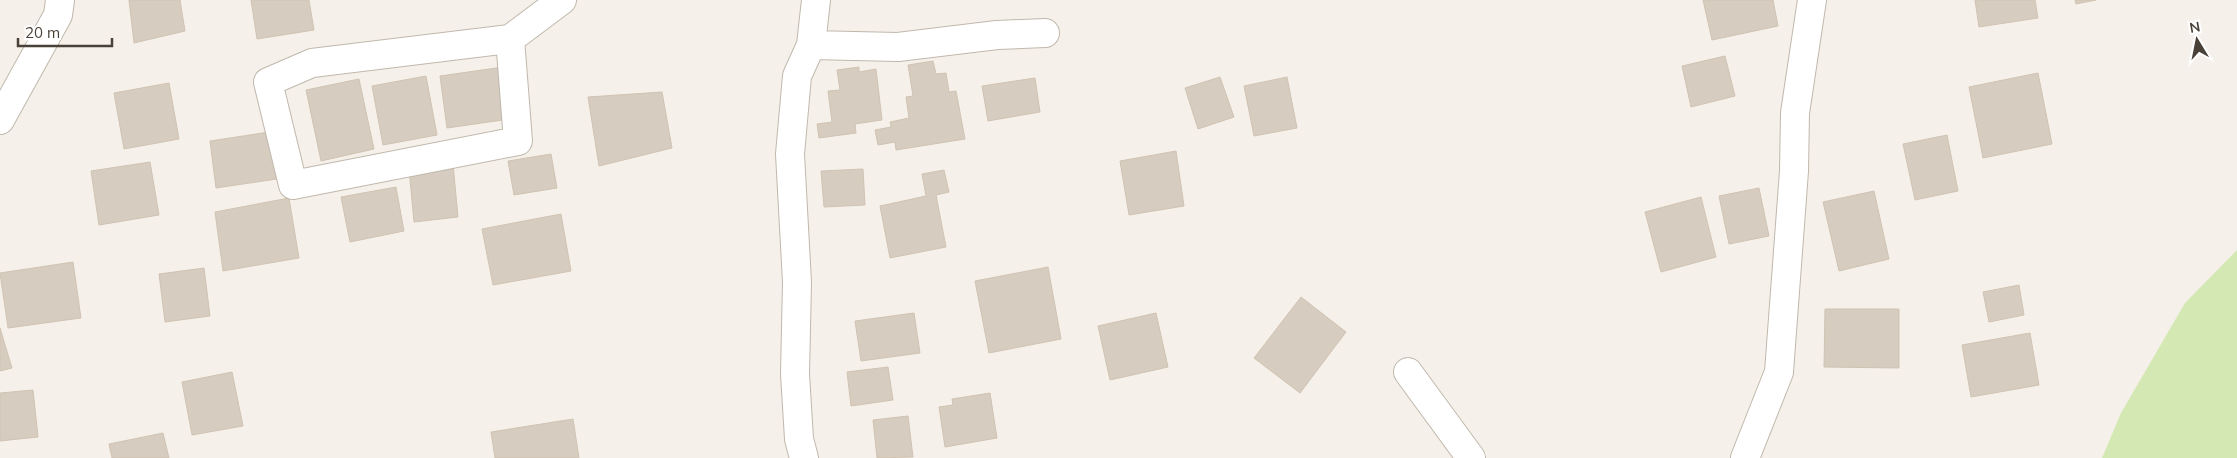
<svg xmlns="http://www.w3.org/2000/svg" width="2237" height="458" font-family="Mulish,sans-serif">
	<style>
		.green { fill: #d4e8b3 }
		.building { fill: #d6ccbf; stroke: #d1c3b2 }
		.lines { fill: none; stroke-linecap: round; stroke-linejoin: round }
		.minor-casing { stroke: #c0b8ac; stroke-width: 30 }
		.minor { stroke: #fff; stroke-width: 28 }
	</style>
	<rect width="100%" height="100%" fill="#f5f1ea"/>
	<path class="green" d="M2237 250V458H2102L2121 413 2185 303Z"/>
	<path class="building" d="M129 0H180L185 31 134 43Z
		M251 0H309L314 30 257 39Z
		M1703 0H1773L1778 26 1712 40Z
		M1975 0H2035L2038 18 1979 27Z
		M2075 0H2096L2076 4Z
		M1725 56 1735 96 1691 107 1682 66Z
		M933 61 936 74 946 73 949 92 956 91 965 139 896 150 895 142 878 145 875 130 891 127 890 122 909 118 906 97 913 96 908 65Z
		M503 67 510 119 447 128 440 76Z
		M859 67V72L876 69 882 120 855 124 856 133 819 138 817 124 832 122 828 91 840 90 837 70Z
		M2038 73 2052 144 1983 158 1969 87Z
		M426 76 437 135 383 145 372 86Z
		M1220 77 1234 117 1198 129 1185 88Z
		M1287 77 1297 128 1254 136 1244 86Z
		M1035 78 1040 112 988 121 982 86Z
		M359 79 374 149 321 161 306 90Z
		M169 83 179 139 124 149 114 93Z
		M662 92 672 148 599 166 588 97Z
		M269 132 277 179 216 188 210 141Z
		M1947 135 1958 191 1915 200 1903 144Z
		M1176 151 1184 206 1129 215 1120 161Z
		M551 154 557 188 514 195 508 161Z
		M150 162 159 215 99 225 91 171Z
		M453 164 458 217 414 222 409 169Z
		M863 169 865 205 824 207 821 171Z
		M944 170 949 192 936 195 946 247 890 258 880 206 926 196 922 174Z
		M396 187 404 231 350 242 341 197Z
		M1759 188 1769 236 1729 244 1719 196Z
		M1874 191 1889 259 1839 271 1823 202Z
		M1701 197 1716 257 1661 272 1645 212Z
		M289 198 299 258 223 271 215 212Z
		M561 214 571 271 493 285 482 229Z
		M73 262 81 318 8 328 0 273Z
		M1048 267 1061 339 989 353 975 281Z
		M204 268 210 316 165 322 159 274Z
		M2019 285 2024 315 1989 322 1983 292Z
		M1301 297 1346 332 1300 393 1254 358Z
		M1825 309H1899V368L1824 367Z
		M914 313 920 353 861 361 855 321Z
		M1156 313 1168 367 1110 380 1098 326Z
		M0 328 12 368 0 371Z
		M2030 333 2039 385 1971 397 1962 345Z
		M888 367 893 400 851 406 847 372Z
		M232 372 243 426 192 435 182 382Z
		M33 390 38 437 0 441V393Z
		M990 393 997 438 945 447 939 407 953 405 952 399Z
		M908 416 913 457 877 458 873 420Z
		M573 419 579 458H495L491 432Z
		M163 433 169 458H112L109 444Z"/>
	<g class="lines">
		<g class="minor-casing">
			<path id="minor" d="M510 39 518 141 293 185 268 82 312 63 510 39 562 0
				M811 45 898 47 997 35 1045 33
				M0 120 58 15 60 0
				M1408 372 1471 458
				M804 458 799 439 795 374 797 282 790 154 797 76 811 45 816 0
				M1745 458 1779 372 1794 171 1795 113 1812 0"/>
		</g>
		<use href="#minor" class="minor"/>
	</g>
	<g transform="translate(2197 40) rotate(350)" stroke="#ffffff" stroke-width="4" paint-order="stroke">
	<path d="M0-4L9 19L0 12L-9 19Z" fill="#494138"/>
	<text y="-8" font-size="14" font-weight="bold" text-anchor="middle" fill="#494138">N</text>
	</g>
	<path d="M18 38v8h94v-8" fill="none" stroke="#494138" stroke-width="2.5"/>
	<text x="25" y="38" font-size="15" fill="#494138" stroke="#ffffff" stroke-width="4" paint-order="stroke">20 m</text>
</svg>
